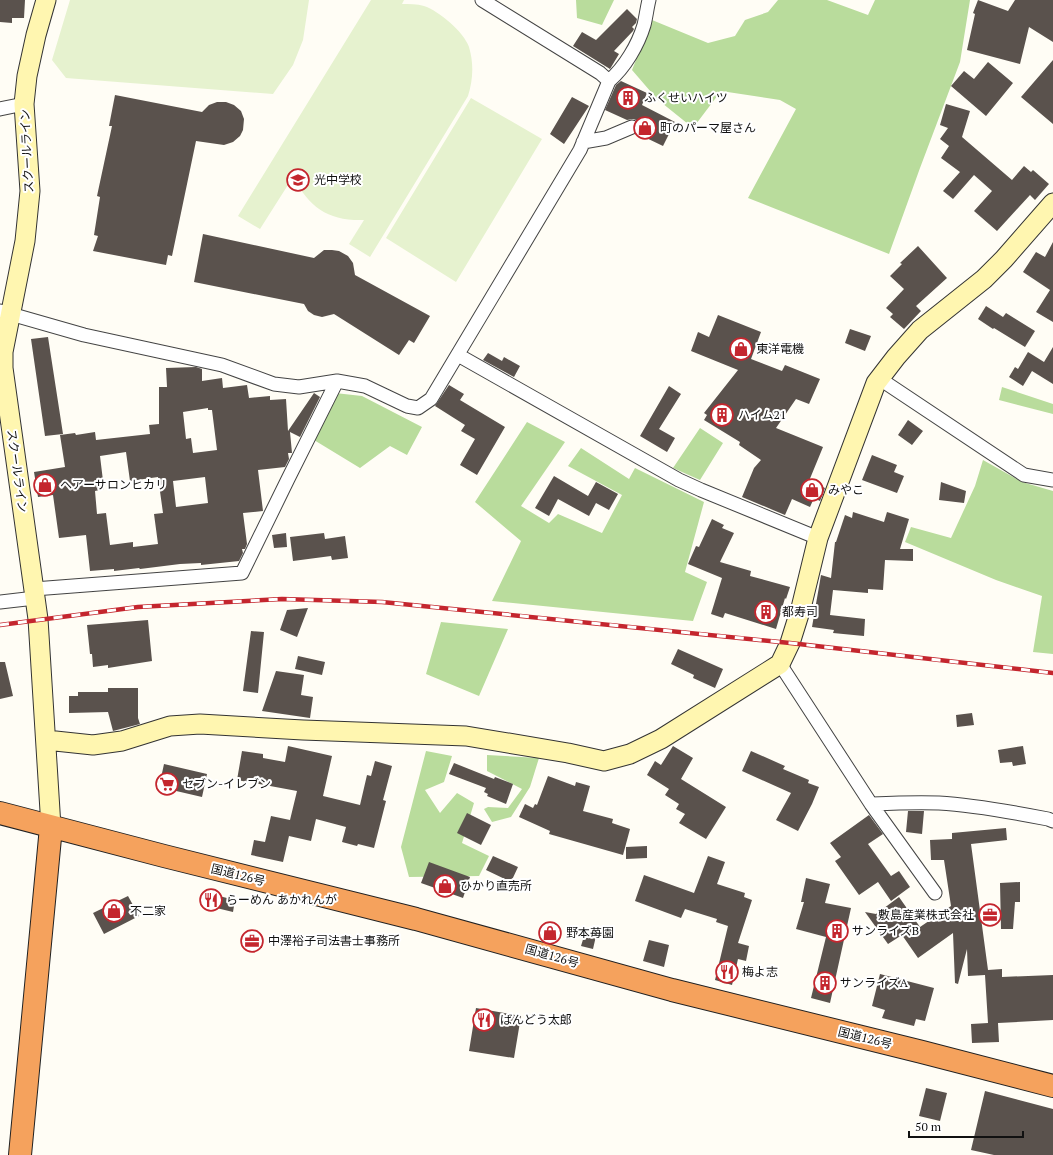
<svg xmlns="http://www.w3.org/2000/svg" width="1053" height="1155" font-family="'PT Serif','Noto Sans JP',serif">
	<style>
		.forest { fill: #b9dc9c }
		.pitch { fill: #e6f2cf }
		.building { fill: #5a524d; fill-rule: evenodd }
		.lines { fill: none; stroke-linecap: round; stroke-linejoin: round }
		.street-casing { stroke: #444; stroke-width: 15 }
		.secondary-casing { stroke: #333; stroke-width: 21 }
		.highway-casing { stroke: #222; stroke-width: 24 }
		.street { stroke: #fff; stroke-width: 13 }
		.secondary { stroke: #fff6b0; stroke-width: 19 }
		.highway { stroke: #f5a25d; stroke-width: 22 }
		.rail-casing { stroke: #c4262e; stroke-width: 4.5 }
		.rail { stroke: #fff; stroke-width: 3; stroke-dasharray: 9; stroke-linecap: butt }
		.labels { text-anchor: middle; stroke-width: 4; stroke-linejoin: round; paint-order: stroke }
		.poi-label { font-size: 12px; fill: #111; stroke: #fff; text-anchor: start }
		.street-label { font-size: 12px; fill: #111; stroke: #fff }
	</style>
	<rect width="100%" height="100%" fill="#fffdf5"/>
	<path class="forest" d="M576 0H614L602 25 577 18Z
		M778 0H827L868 15 875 0H970L960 62 920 168 889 254 748 198 796 109 780 100 721 91 693 128 657 99 632 70 652 20 708 43 735 36 745 20 768 12Z
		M1002 387 1053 404V414L999 400Z
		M335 393 362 396 422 427 407 455 390 446 360 468 314 440Z
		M527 422 565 442 521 506 549 523 558 514 602 533 622 495 568 466 581 448 629 479 635 468 704 502 685 572 707 582 693 621 492 601 521 541 475 502Z
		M700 428 723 443 700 480 673 468Z
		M983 460 1022 482 1053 491V654L1033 652 1042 596 996 580 905 542 911 527 951 538 975 486Z
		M441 622 508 629 479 696 426 674Z
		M426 751 452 756 444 782 425 790 440 813 457 793 474 803 462 843 489 856 479 876 409 877 401 847Z
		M487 755 539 758 530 787 511 817 492 822 484 809 488 807 508 808 522 789 487 771Z"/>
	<path class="pitch" d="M70 0H309L303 40 293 65 273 94 66 78 52 60Z
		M371 0H404L402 4C409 4 417 4 424 6 439 11 464 32 469 47 474 64 473 80 468 96L370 257 349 244 364 220C328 221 310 208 293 177L260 229 238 216Z
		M471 98 542 139 456 282 386 238Z"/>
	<path class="building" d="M0 0H25L24 18H12V23L0 22Z
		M978 0 1008 11 1015 0H1053V42L1029 27 1020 64 967 50 975 14 973 13Z
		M627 9 637 19 636 23 632 27 634 29 633 31 614 51 619 54 610 69 573 46 582 32 596 40Z
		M1053 60V124L1021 97Z
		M988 62 1013 83 986 116 951 86 964 71 974 79Z
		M621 81 647 93 642 105 675 122 663 146 638 134 642 127 640 126 636 120 633 119 627 120 605 110 616 85Z
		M115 95 202 112 209 105 217 102H226L234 105 241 111 244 119 243 130 240 136 233 142 224 145 196 141 172 256 168 255 166 265 93 251 98 236 94 235 100 197 97 196 112 126H109Z
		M572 97 589 106 564 144 550 134Z
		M946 104 970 111 962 137 1012 180 1024 166 1031 172 1033 170 1049 184 1035 200 1030 195 997 231 974 211 992 191 974 175 953 199 943 191 960 172 941 158 949 146 940 139 948 128 940 125Z
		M203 234 314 258 324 250H332L339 251 348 256 353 263 355 275 430 316 414 343 409 340 399 355 334 314 322 317 314 315 308 311 304 304 194 282Z
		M1053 242V322L1036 312 1050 290 1023 272 1036 252 1045 257Z
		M918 246 947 278 916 306 921 311 904 329 890 317 893 314 886 308 904 289 890 276 902 264 900 263Z
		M986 306 1003 317 1006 313 1035 331 1025 347 994 328 993 329 978 319Z
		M718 315 761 332 751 359 782 371 785 365 820 379 809 404 796 399 776 428 823 447 809 481 825 488 820 501 814 498 810 507 792 499 785 515 742 497 754 468 761 460 739 445 740 442 704 420 707 415 704 413 738 370 691 351 698 332 709 337Z
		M850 329 871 336 865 351 845 343Z
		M48 337 63 434 45 436 31 339Z
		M1053 347V384L1032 371 1023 386 1009 377 1015 367 1018 369 1028 352 1044 362Z
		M488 353 502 361 504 357 520 366 514 377 483 360Z
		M196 367 202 369V381L222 378 223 388 247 385 249 398 270 396V400L286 399 288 431 314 393 320 397 300 437 290 432 292 453H288L289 459 285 467 258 470 263 511 243 513 247 544 245 549H242L243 553 239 561 201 565V563L180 564 140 569 139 568 114 571V569L90 571 86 535 59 538 53 495 38 497 34 472 65 467 60 435 75 433 76 435 95 432 96 440 150 434 149 425 159 424V387H167L166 368ZM208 408V410H212L217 450 193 453 191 438 186 439 183 412ZM126 452 130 481 158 477 163 513 154 514 158 544 133 547V542L110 545 106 513 97 514 95 491 104 489 100 456ZM205 477 208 503 176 507 173 481Z
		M449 385 464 394 460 400 505 427 477 475 460 465 475 439 461 431 465 425 435 406Z
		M669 386 681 394 659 429 675 438 667 452 640 436Z
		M908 420 923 431 912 445 898 435Z
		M872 455 897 465 894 472 904 476 897 493 862 480Z
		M554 476 588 496 596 482 618 494 609 510 596 503 589 516 558 499 549 516 535 508Z
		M941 482 966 491 964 503 939 500Z
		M853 512 884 522 887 512 909 519 900 549H913V561L885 560 883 590 868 589V593L833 590 830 615 865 619 864 636 833 633 834 630 812 627 821 575 831 578 835 542H836L845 515 852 518Z
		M712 519 724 525 722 528 734 533 720 562 751 571 750 576 790 587 786 599 785 598 776 629 725 613 723 618 711 614 722 578 688 564 696 546 699 547Z
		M286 533 287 547 274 548 272 535Z
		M324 533 325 539 345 536 348 558 332 560 331 556 293 561 290 537Z
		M308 608 297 637 280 630 287 610Z
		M148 620 152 661 108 668V665L93 667 92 654H90L87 625Z
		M251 631 264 632 258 693 243 691Z
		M678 649 723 669 715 688 693 678 694 675 671 664Z
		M298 656 325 662 322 675 295 669Z
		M0 662H5L13 696 0 699Z
		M276 671 304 675 301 695 313 697 310 718 262 711Z
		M108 688H138V718L140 724 113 731 108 712 69 713V696H78V692H108Z
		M972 713 974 725 957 727 956 715Z
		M288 746 332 756 323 796 360 805 367 775 371 776 375 761 392 766 383 800 386 801 374 848 358 844 357 846 342 842 346 827 316 819 311 841 289 836 283 862 251 855 254 840 265 842 271 816 290 820 297 791 237 780 242 751 263 754V758L285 762Z
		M673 746 693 758 681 779 726 807 706 839 679 823 685 814 676 809 679 804 665 795 669 789 647 775 655 761 661 765Z
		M1023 746 1026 764 1013 766 1012 762 1000 763 998 750Z
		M751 751 785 766 783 769 809 780 808 783 819 787 812 804 798 831 776 820 791 793 742 771Z
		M454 763 494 779 495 777 513 784 506 804 487 796 488 794 484 792 486 788 449 774Z
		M164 764 207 774 202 797 159 787Z
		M548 776 575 786 576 782 590 786 583 811 613 819 612 823 630 829 623 855 549 834 550 831 519 817 525 804 533 808 535 804 537 805Z
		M908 811H924L922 834 906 832Z
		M467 813 491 825 481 845 457 833Z
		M869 815 883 834 868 844 891 876 899 871 910 887 891 901 878 882 859 895 835 861 841 857 830 843Z
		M1006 828 1007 840 971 844 988 970 1002 969V977L1053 975V1020L998 1023 999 1042 972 1043 971 1024 988 1023 985 975 968 976 967 949 958 984 955 983 953 933 918 958 902 935 888 944 865 912 876 914 899 897 920 927 951 906 944 860H931L930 840 952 839V833Z
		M647 846V858L626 859V847Z
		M493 856 518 867 511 882 486 870Z
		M708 856 725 862 717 884 745 893 744 897 752 900 738 943 749 946 746 961 738 959 732 985 715 980 728 926 716 922 717 919 685 909 681 918 635 901 644 875 694 893Z
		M429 862 470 877 463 898 421 883Z
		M806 878 830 884 825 903 851 908 830 1003 811 998 826 937 796 929 804 902H801Z
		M1020 882V902H1015L1013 929H1001L1000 883Z
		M207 893 235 900 233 912 204 905Z
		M128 896 139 916 104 934 93 913Z
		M585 933 596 936 593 949 581 946Z
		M243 936 262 937V948L243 947Z
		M649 940 669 945 664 967 643 961Z
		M880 974 934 988 925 1021 916 1019 914 1026 882 1018 885 1010 872 1006Z
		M476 1008 521 1016 514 1058 469 1051Z
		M926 1088 947 1093 940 1121 919 1116Z
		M985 1091 1053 1109V1155H994L971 1150Z"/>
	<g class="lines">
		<g class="street-casing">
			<path id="street" d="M482 0 600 73 609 81
				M0 109 24 104
				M583 142 606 138 632 127
				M0 311 84 335 222 365 274 384 299 387 337 381 365 386 407 406 418 408 431 399 580 150 609 81C625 67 638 45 644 25 646 17 647 8 649 0
				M458 355 679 480 701 490 818 538
				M880 379 1024 475 1053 480
				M34 589 242 573 288 479 337 381
				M0 602 35 598
				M780 664 871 804 935 893
				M871 804C894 803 916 802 939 803 975 805 1012 812 1048 819L1053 821"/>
		</g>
		<g class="secondary-casing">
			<path id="secondary" d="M46 0 36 35 27 76 24 104 30 191 25 241 3 352V368L38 619 51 827
				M46 740 93 745 122 741 170 726 200 724 303 730 466 736 568 753 604 761 630 754 661 739 780 664 790 643 801 608 818 538 876 383 896 357 920 330 984 279 1004 259 1053 203"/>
		</g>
		<g class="highway-casing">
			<path id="highway" d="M0 813 164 856 416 919 672 990 922 1052 1053 1086
				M20 1155 51 827"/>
		</g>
		<use href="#street" class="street"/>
		<use href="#secondary" class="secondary"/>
		<use href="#highway" class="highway"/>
		<g class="rail-casing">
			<path id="rail" d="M0 625 138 607 282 599 382 602 790 643 1053 673"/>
		</g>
		<use href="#rail" class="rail"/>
	</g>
	<defs>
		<g id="building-ring" transform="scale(1.15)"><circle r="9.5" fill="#fff" stroke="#c4262e" stroke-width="1.5"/><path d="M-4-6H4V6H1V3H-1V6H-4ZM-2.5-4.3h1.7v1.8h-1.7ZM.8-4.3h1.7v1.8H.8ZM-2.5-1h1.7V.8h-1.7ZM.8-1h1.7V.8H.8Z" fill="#c4262e"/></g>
		<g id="shop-ring" transform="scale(1.15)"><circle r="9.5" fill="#fff" stroke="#c4262e" stroke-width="1.5"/><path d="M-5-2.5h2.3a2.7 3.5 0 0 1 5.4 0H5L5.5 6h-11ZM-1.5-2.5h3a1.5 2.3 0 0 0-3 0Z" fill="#c4262e"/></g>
		<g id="school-ring" transform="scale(1.15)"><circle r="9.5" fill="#fff" stroke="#c4262e" stroke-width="1.5"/><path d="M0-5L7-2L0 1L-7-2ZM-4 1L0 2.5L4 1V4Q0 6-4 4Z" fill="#c4262e"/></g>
		<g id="supermarket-ring" transform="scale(1.15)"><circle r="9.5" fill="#fff" stroke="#c4262e" stroke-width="1.5"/><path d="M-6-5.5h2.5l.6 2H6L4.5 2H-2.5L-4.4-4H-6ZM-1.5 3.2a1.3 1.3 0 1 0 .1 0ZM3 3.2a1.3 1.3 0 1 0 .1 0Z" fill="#c4262e"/></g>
		<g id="restaurant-ring" transform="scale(1.15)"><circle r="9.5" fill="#fff" stroke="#c4262e" stroke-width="1.5"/><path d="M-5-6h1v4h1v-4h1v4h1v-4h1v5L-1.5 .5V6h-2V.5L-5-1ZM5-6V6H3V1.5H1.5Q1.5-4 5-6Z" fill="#c4262e"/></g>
		<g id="office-ring" transform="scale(1.15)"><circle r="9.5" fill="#fff" stroke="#c4262e" stroke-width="1.5"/><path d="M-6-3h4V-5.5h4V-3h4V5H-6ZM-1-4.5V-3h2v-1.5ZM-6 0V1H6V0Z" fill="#c4262e"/></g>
	</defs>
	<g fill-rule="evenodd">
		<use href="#building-ring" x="628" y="98"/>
		<use href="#shop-ring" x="645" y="128"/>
		<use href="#school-ring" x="298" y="180"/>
		<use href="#shop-ring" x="741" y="349"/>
		<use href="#building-ring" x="722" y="415"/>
		<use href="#shop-ring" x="45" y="485"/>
		<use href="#shop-ring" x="812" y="490"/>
		<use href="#building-ring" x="766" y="612"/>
		<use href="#supermarket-ring" x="167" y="784"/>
		<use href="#shop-ring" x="445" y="886"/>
		<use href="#restaurant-ring" x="211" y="900"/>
		<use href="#shop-ring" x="114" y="911"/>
		<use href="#office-ring" x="990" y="915"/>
		<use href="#building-ring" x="837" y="931"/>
		<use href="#shop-ring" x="550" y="933"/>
		<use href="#office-ring" x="252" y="941"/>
		<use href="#restaurant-ring" x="727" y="972"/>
		<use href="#building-ring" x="825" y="983"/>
		<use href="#restaurant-ring" x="484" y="1020"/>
	</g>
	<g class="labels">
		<g class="poi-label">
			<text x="644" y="102">ふくせいハイツ</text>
			<text x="660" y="132">町のパーマ屋さん</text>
			<text x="314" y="184">光中学校</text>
			<text x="756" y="353">東洋電機</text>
			<text x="738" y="419">ハイム21</text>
			<text x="60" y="489">ヘアーサロンヒカリ</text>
			<text x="828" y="494">みやこ</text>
			<text x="782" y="616">都寿司</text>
			<text x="182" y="788">セブン-イレブン</text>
			<text x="460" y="890">ひかり直売所</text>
			<text x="226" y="904">らーめん あかれんが</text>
			<text x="130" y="915">不二家</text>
			<text x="974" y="919" text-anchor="end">敷島産業株式会社</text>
			<text x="852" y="935">サンライズB</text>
			<text x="566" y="937">野本苺園</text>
			<text x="268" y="945">中澤裕子司法書士事務所</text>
			<text x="742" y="976">梅よ志</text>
			<text x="840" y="987">サンライズA</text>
			<text x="500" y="1024">ばんどう太郎</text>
		</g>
		<g class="street-label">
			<text transform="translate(27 151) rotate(-93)" y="4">スクールライン</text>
			<text transform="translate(17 471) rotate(82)" y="4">スクールライン</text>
			<text transform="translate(238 875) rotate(14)" y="4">国道126号</text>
			<text transform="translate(552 956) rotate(16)" y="4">国道126号</text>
			<text transform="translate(865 1038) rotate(14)" y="4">国道126号</text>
		</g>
	</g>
	<path d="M909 1131v6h114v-6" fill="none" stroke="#111111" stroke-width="2"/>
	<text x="915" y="1131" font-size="12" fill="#111111" stroke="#ffffff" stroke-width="3" paint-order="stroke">50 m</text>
</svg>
